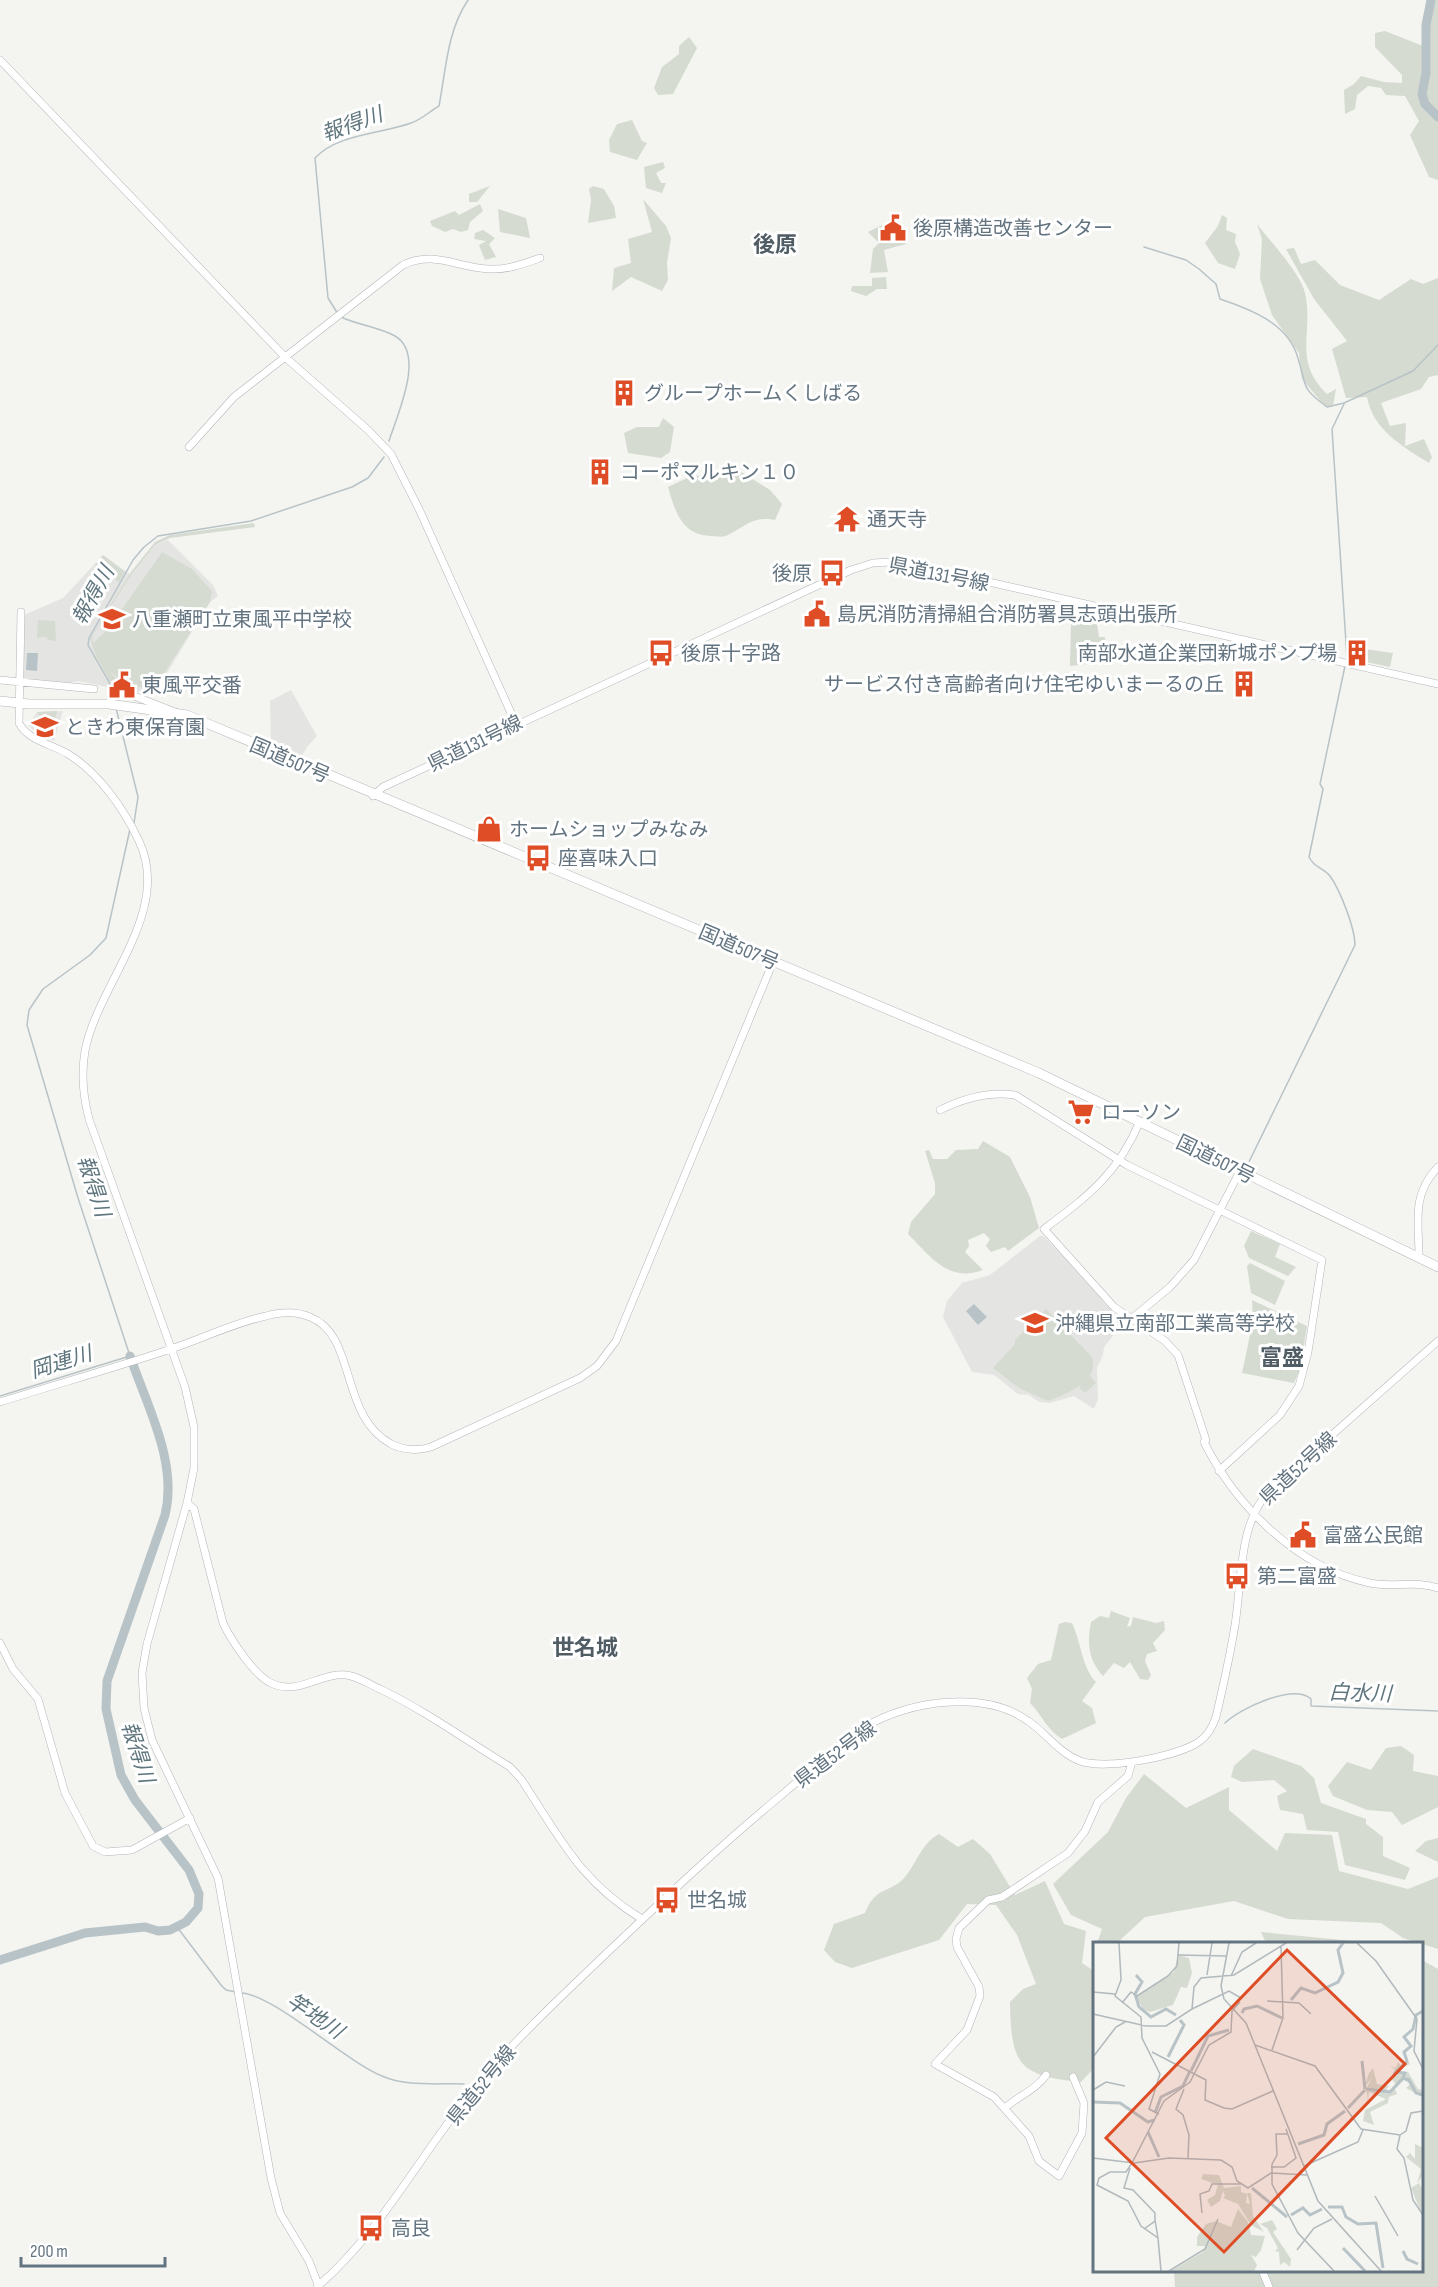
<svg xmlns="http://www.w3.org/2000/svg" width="1438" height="2287" font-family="'Sofia Sans Condensed','Noto Sans JP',sans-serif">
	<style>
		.built { fill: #e4e5e3 }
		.green { fill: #d5dbd1 }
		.water { fill: #b8c3c7 }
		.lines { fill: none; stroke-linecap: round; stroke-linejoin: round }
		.stream { stroke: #b8c3c7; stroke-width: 1.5 }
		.river { stroke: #b8c3c7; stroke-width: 9 }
		.secondary-casing { stroke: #b1b7ba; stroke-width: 8 }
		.highway-casing { stroke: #b4b7ba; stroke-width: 10 }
		.secondary { stroke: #fff; stroke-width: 7 }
		.highway { stroke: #fff; stroke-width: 9 }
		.labels { text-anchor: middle; stroke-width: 6; stroke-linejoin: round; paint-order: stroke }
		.poi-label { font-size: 20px; fill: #637480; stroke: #fff; text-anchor: start }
		.street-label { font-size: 20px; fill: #637480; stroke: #fff }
		.water-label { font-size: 21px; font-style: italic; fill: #5f767e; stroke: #fff }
		.quarter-label { font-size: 22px; font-weight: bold; fill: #515d65; stroke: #fff }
		.inset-river { fill: none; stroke: #b8c3c7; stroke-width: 3 }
		.inset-road { fill: none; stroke: #b1b9bc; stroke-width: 1.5 }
		.view { fill: #de4d25; fill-opacity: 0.15; stroke: #de4d25; stroke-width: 3 }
		.inset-edge { fill: none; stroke: #637480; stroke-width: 3 }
	</style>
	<rect width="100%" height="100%" fill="#f4f4f0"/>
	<path class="built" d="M168 540 213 585 218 596 210 602 153 696 135 691 136 687 119 679 116 686 108 687 78 681 67 684 21 678 24 615 63 598 103 555 131 575 155 545Z
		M291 690 317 736 307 747 300 759 271 747 270 701Z
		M63 711 54 741 36 732 28 725 37 712Z
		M1040 1236H1043L1085 1278 1105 1304 1124 1322 1104 1347 1103 1355 1097 1368 1098 1399 1094 1409 1074 1396 1050 1403 1039 1402 1029 1395 1018 1394 994 1375 972 1372 943 1317 947 1301 962 1283 990 1275Z"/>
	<path class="green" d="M1435 0H1438V180L1429 177 1410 135 1419 121 1405 96 1386 95 1381 88 1368 86 1357 95 1355 109 1345 114 1344 90 1354 84 1361 76 1384 82 1402 83V75L1375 47V33L1385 31 1423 46Z
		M689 37 697 48 673 94 658 95 654 88 662 67 679 54V46Z
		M632 120 642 141 647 143 637 160 610 152 609 140 617 124Z
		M663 162 665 168 656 173 661 183H666L662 193 646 188 644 167Z
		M490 186 477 202H469V194Z
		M593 186 604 189 614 206 616 218 588 223 591 200 589 189Z
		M643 199 666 226 671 238 667 263 668 280 662 291 631 277 612 291 614 268 631 263 628 239 652 232Z
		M480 204 483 211 470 222 468 230 461 232 453 229 445 232 432 226 430 221 455 211 459 215Z
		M498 209 526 218 530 238 500 232Z
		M1222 215 1227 218 1226 230 1236 234 1235 242 1240 254 1235 269 1218 263 1205 243 1218 226Z
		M1257 224C1270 241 1301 274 1305 293 1314 333 1292 360 1327 394L1336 389 1333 406H1325L1302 379 1299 353 1272 315 1260 279 1262 239Z
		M882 225V234L894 233 895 241 905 240 906 244 884 250 888 272 870 273 873 249 879 243 868 232Z
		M483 230 495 238 489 244 496 257 485 260 479 245 486 241 474 239 475 233Z
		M1294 248 1301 264 1315 260 1340 285 1379 300 1411 279 1423 284 1438 278V375L1429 377 1421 389 1381 403 1390 426 1406 423 1405 446 1424 439 1432 457 1429 463C1402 446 1373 430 1367 397L1346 398 1332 349 1347 341 1314 299 1286 249Z
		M886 277 887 289H877L866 296 851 291 852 286H872V278Z
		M663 418 674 427 670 452 661 458 628 453 624 433 637 427H659Z
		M735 468 770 490 782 504 775 520C752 516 747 526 728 535 722 538 716 536 710 536 681 534 675 511 668 487L687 478Z
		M254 523 255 527 170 538 155 545 131 575 92 636 93 643 109 628 162 552 192 569 212 591 210 602 152 692 122 680 110 672 118 681 116 686 122 688 113 687 96 656 90 638 131 572 155 542 170 535Z
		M103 555 125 572 119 582 95 565Z
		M38 620 55 621 56 641 48 640 46 637 37 638Z
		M1071 621 1097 624 1099 637H1105L1104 656 1097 663 1070 666Z
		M1364 649 1393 653 1390 667 1361 661Z
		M57 711 54 725 41 718 37 712Z
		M983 1141 1010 1157 1030 1197 1039 1228 1008 1251 1005 1247 991 1252 986 1246 990 1239 984 1233 968 1240 969 1246 965 1252 983 1270C948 1283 930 1256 908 1234L911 1222 935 1194V1183L925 1151 929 1150 933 1159H947L956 1150 978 1149Z
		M1251 1231 1280 1244 1275 1257 1296 1267 1288 1276 1249 1258 1244 1246Z
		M1250 1263 1285 1281 1275 1305 1251 1293 1247 1266Z
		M1252 1300 1307 1326 1300 1369 1294 1383 1242 1373 1253 1321Z
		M1046 1309 1091 1356C1103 1380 1065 1395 1048 1401L1019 1388 993 1368 1015 1344V1340Z
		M1090 1376 1096 1383 1085 1393 1079 1387Z
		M1111 1611 1130 1618 1127 1627 1131 1626 1133 1617 1156 1623 1164 1621 1165 1630 1153 1643 1157 1651 1147 1654 1145 1661 1151 1675 1148 1680 1140 1679 1130 1662 1124 1668 1114 1663 1103 1676C1088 1660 1087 1643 1091 1622L1100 1616 1109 1618Z
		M1065 1622 1072 1623C1081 1642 1082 1668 1096 1682L1082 1701 1092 1708 1096 1723 1062 1739C1047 1730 1042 1715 1030 1703L1032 1689 1027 1678 1038 1664 1051 1660 1059 1624Z
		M1401 1746 1414 1755 1413 1771 1438 1776V1807L1402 1825 1392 1812 1367 1810 1333 1796 1328 1786 1347 1762 1371 1770 1386 1748Z
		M1253 1749 1301 1766 1314 1778 1321 1803 1366 1819V1824L1383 1837V1856L1410 1868 1405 1880 1345 1865 1338 1832 1307 1830 1303 1814 1280 1810 1277 1796 1287 1791 1274 1780 1242 1782 1231 1777 1234 1766Z
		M1144 1774 1186 1808 1229 1787V1810L1277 1851 1285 1833 1332 1835 1339 1871 1408 1889 1438 1877V1949L1403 1938 1381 1923 1288 1919 1234 1901 1145 1917 1117 1943H1097L1102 1929 1071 1915 1053 1884 1108 1832 1126 1798Z
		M939 1834 958 1847 973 1839 990 1854 1015 1895 1045 1881 1064 1924 1086 1931 1082 1963 1094 1971V2068L1081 2082C1018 2076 1011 2064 1010 2002L1023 1989 1036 1984 1017 1935 996 1905 967 1904 939 1940 852 1968 835 1962 824 1950 834 1924 865 1913C876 1885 890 1894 905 1877 918 1861 921 1844 939 1834Z
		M1438 1838V1862L1415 1851 1426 1841Z
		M1261 1932 1373 1943H1374H1266Z
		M1422 1960 1438 1969V2287H1175L1174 2271 1422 2270Z"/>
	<path class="water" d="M27 653H38L37 671 26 670Z
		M974 1304 987 1317 978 1325 966 1311Z"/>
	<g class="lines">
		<path class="stream" d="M1144 247 1186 260 1199 269 1216 284 1220 299C1250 309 1288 323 1298 358 1307 387 1300 387 1327 407L1344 403 1413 371 1438 345
			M338 314 328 298 315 158C337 134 381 134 411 123 421 120 430 111 439 106 446 70 447 31 468 0
			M341 317C358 325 378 327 395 336 426 354 397 415 389 441
			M1344 404 1332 429 1347 658
			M114 701 109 682 88 645 89 638 133 560 144 547 158 536 251 521 352 487 368 478 384 457
			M116 708 138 797 134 823
			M1246 1168 1355 945C1355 928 1340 890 1330 876 1324 868 1314 868 1309 857L1323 789 1320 784 1345 666
			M0 1396 130 1356 78 1198 27 1025 29 1010 43 989 90 955 106 938 130 829
			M1225 1723C1239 1709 1293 1683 1311 1699V1706L1438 1711
			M177 1927 221 1985 226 1990 236 1992
			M241 1993C273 1994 345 2061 382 2076 406 2087 437 2083 464 2084"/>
		<path class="river" d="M1431 0 1426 25V73L1422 94 1425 104 1438 117
			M0 1960 85 1933 145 1927 158 1931 170 1930 186 1922 198 1908 199 1894 189 1870 135 1800 121 1775 106 1709 107 1681 165 1515C178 1462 147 1406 130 1356"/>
		<g class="secondary-casing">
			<path id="secondary" d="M0 60 285 357 368 430 391 454 419 509 516 724
				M189 447 234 397 403 265C434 250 458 268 490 269 507 270 523 264 540 258
				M21 612 19 723C28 741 52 744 68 754 99 773 124 809 139 841 173 912 97 985 85 1051 81 1074 83 1096 89 1119L185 1387 194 1427V1468L187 1503 147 1644 142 1673 144 1708 152 1740 218 1878 271 2178 280 2213 309 2261 319 2287
				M0 680 94 689
				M129 694 175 712
				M373 796 383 787 851 570 873 563 891 562 936 570 1438 684
				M940 1110C962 1099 989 1091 1015 1095L1127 1165 1322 1260 1308 1352 1299 1386 1280 1415 1219 1471
				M1140 1121C1118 1174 1088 1196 1044 1229L1114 1307 1165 1341 1178 1355 1206 1440
				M1419 1257C1419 1222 1411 1195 1438 1167
				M1130 1320 1170 1287 1194 1260 1240 1171
				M0 1402C57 1384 114 1368 171 1349 202 1339 233 1323 266 1316 281 1312 296 1311 310 1317 357 1335 339 1416 391 1444 403 1450 418 1451 431 1447L580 1378 597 1366 616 1341 773 962
				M1204 1442C1236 1506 1297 1568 1370 1583 1393 1588 1416 1580 1438 1588
				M187 1503 194 1509 223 1623C231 1640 254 1675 271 1683 300 1697 323 1669 351 1676 362 1679 371 1685 380 1689 426 1711 467 1741 510 1767L521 1779C559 1836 580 1882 642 1919
				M0 1643 13 1669 38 1699 65 1793 93 1846 105 1852 132 1850 190 1818
				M1073 2077 1084 2103 1082 2133 1059 2176 1039 2161 1029 2136 994 2097 935 2064 967 2030 980 1996 979 1987 957 1947 956 1939 959 1928 988 1900 1002 1897 1068 1853 1085 1831 1098 1802 1128 1776 1132 1762
				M1005 2108C1018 2096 1036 2090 1046 2075
				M1262 2270 1269 2287
				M317 2287C383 2230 420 2154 475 2088 516 2038 564 1994 611 1949 666 1897 720 1846 778 1798 805 1776 836 1745 865 1727 909 1700 985 1690 1028 1721 1046 1733 1059 1753 1080 1761 1105 1770 1178 1757 1200 1741 1208 1735 1213 1726 1216 1717 1223 1687 1230 1656 1235 1625 1242 1582 1238 1521 1271 1489L1438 1341"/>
		</g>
		<g class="highway-casing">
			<path id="highway" d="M0 701 29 704H109L187 715 1039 1073 1438 1267"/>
		</g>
		<use href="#secondary" class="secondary"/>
		<use href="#highway" class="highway"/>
	</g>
	<defs>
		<g id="civic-bare" transform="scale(2.07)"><path d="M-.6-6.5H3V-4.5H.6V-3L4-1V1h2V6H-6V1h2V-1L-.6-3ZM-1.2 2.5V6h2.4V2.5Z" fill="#de4d25" stroke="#fff" stroke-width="2.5" paint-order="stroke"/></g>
		<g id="building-bare" transform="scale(2.07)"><path d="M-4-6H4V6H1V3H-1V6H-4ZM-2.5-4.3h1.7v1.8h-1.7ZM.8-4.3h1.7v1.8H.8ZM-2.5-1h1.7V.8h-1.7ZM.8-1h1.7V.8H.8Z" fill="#de4d25" stroke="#fff" stroke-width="2.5" paint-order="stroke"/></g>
		<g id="temple-bare" transform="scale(2.07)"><path d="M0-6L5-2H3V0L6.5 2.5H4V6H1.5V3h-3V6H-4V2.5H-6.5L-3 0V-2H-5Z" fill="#de4d25" stroke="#fff" stroke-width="2.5" paint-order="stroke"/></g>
		<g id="bus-bare" transform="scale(2.07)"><path d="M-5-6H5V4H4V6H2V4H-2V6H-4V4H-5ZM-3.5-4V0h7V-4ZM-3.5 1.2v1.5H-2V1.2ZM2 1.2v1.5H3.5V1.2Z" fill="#de4d25" stroke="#fff" stroke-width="2.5" paint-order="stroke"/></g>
		<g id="school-bare" transform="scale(2.07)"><path d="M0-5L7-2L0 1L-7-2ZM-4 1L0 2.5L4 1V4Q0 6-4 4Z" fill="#de4d25" stroke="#fff" stroke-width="2.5" paint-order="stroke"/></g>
		<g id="shop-bare" transform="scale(2.07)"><path d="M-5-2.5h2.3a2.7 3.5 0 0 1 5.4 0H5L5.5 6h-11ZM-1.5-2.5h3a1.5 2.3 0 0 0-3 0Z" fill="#de4d25" stroke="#fff" stroke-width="2.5" paint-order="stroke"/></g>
		<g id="supermarket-bare" transform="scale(2.07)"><path d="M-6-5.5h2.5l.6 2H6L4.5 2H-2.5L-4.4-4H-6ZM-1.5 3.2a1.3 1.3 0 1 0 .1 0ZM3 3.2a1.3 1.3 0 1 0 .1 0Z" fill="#de4d25" stroke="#fff" stroke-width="2.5" paint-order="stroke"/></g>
	</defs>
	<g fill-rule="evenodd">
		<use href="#civic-bare" x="893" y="228"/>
		<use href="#building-bare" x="624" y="393"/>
		<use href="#building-bare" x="600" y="472"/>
		<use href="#temple-bare" x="847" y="519"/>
		<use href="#bus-bare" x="832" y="573"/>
		<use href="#civic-bare" x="817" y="614"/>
		<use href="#school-bare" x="112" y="619"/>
		<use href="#bus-bare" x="661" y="653"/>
		<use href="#building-bare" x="1357" y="653"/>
		<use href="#building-bare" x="1244" y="684"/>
		<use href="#civic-bare" x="122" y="685"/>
		<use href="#school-bare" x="45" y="727"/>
		<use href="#shop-bare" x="489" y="829"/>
		<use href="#bus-bare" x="538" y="858"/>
		<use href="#supermarket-bare" x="1081" y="1112"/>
		<use href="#school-bare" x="1035" y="1323"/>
		<use href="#civic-bare" x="1303" y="1535"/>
		<use href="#bus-bare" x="1237" y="1576"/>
		<use href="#bus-bare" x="667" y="1900"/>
		<use href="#bus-bare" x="371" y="2228"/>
	</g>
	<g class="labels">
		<g class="poi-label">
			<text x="913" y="235">後原構造改善センター</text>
			<text x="644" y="400">グループホームくしばる</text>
			<text x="620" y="479">コーポマルキン１０</text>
			<text x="867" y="526">通天寺</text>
			<text x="812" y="580" text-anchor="end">後原</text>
			<text x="837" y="621">島尻消防清掃組合消防署具志頭出張所</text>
			<text x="132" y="626">八重瀬町立東風平中学校</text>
			<text x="681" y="660">後原十字路</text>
			<text x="1337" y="660" text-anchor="end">南部水道企業団新城ポンプ場</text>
			<text x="1224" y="691" text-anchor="end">サービス付き高齢者向け住宅ゆいまーるの丘</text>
			<text x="142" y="692">東風平交番</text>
			<text x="65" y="734">ときわ東保育園</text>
			<text x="509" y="836">ホームショップみなみ</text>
			<text x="558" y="865">座喜味入口</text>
			<text x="1101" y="1119">ローソン</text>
			<text x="1055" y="1330">沖縄県立南部工業高等学校</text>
			<text x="1323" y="1542">富盛公民館</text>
			<text x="1257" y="1583">第二富盛</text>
			<text x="687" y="1907">世名城</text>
			<text x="391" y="2235">高良</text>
		</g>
		<g class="street-label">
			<text transform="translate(939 574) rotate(11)" y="7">県道131号線</text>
			<text transform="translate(475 743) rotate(-26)" y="7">県道131号線</text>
			<text transform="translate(290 760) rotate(23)" y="7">国道507号</text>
			<text transform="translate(739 947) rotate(23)" y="7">国道507号</text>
			<text transform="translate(1216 1159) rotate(26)" y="7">国道507号</text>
			<text transform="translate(1298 1468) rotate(-43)" y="7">県道52号線</text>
			<text transform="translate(835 1754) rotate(-37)" y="7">県道52号線</text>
			<text transform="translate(481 2085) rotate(-51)" y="7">県道52号線</text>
		</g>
		<g class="water-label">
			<text transform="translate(352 124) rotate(-20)" y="7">報得川</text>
			<text transform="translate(93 595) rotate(-61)" y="7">報得川</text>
			<text transform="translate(94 1186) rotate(72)" y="7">報得川</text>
			<text transform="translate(61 1362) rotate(-17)" y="7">岡連川</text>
			<text transform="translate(1360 1693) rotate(2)" y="7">白水川</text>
			<text transform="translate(138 1752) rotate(72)" y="7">報得川</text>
			<text transform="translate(315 2016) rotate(34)" y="7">竿地川</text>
		</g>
		<g class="quarter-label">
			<text x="775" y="252">後原</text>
			<text x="1282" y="1365">富盛</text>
			<text x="585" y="1655">世名城</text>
		</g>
	</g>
	<g transform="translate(1093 1942)">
		<rect width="330" height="330" fill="#f4f4f0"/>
		<path d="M85 13 96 16 99 31 94 46 88 45 80 63 57 70 50 67 43 55 81 30ZM315 119 317 122 307 127 308 131 315 130 325 147 330 148V163L329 155 313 146 317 142 311 138 302 147 304 152 296 155 295 161 277 170 281 183 270 179 272 168 293 157 276 150 275 159 273 147 279 136 271 146 276 131 280 126 284 142 296 144 293 147 296 149 304 144 298 136 302 127 296 124 303 126 305 120 308 124ZM322 202 330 206V239L329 234 324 242 328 227 313 215 317 211 322 217ZM110 232 126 233 131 246 148 244V250L154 252 153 261 157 262 154 251H158L160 274 171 290 158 283 145 262 130 256 132 254 130 249 127 259 118 265 114 258 122 253 125 243 108 237ZM326 241 330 249 328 270 318 246ZM145 267 155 280 158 293 172 294 168 308 163 315 158 313 164 323 161 329H78L110 310 112 304H104V295L113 282 123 279 138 285ZM179 278 184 287 180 290 198 317 197 325 191 320 187 323 186 310 182 309 185 306 174 286 167 282Z" fill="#d5dbd1"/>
		<path class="inset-river" d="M43 33 49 40 42 52 46 65 58 75 73 67 83 73M198 58 208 46 222 51 245 40 250 31 245 8 250 1M149 71 151 67 164 64 189 76M75 115 91 83 87 78M269 119 272 147M98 129 115 94 136 88M310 136 312 131 303 130 314 119 311 110 318 104 311 95 320 87 323 73 330 69M273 147 297 150 310 136 316 138 323 151 330 153M0 160 27 161 55 180 61 178M255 166 272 148M62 171 68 155 90 144 97 129M55 190 66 215M205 202 231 193 234 182 252 169M159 246 194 275M235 265H249L253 275 265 282 283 281 290 326M198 273 210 266 217 273 229 267M250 306 272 329M310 309 314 317 325 322"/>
		<path class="inset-road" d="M26 1 28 38 22 54 48 75 49 96 67 132 56 167 66 172M136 1 128 44 131 57 153 81 225 259 288 329M264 1 283 19 324 77 321 109 330 127M84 13 133 14M114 33 119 1M138 34 149 10 163 1M0 50 22 52M174 59 206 61 218 72M29 61 38 50 44 54 75 34 84 24 86 1M99 67 136 49 148 56M0 72 53 84H73L99 67 101 45 108 36 141 33 193 1M162 103 222 124 268 187 307 193 313 189 318 171 330 169M179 108 190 76 188 4M59 110 113 138 112 158 131 166 139 167 180 149M0 115 23 85 32 80M91 147 83 167 90 173 96 193 95 216M0 148 13 140 32 144M307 193 304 207 311 216 320 258 330 273M0 216 41 221 76 216 128 218 139 225 144 239 155 246 178 231 214 233M39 221 71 159 97 140 116 103 138 90 139 69 147 60M39 221 33 230H17L6 236 4 243 35 259 48 284 65 296 68 329M179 222V242L205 291 241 329M179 222 184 213 183 192H195M211 224 265 200 270 188M178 225H191L203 216 193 187M37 226 31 246 40 248 62 271V279L51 287M282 254 305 294M109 271 107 252 116 249 119 242H148M62 278 65 296M204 308 221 286 239 277M76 329 112 307 125 277"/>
		<path class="view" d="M194 8 312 122 131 310 13 196Z"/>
		<rect width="330" height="330" class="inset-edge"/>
	</g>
	<path d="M21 2257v9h144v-9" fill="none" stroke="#637480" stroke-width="3"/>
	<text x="30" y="2257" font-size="18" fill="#637480" stroke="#ffffff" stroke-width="4.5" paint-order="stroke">200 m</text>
</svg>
